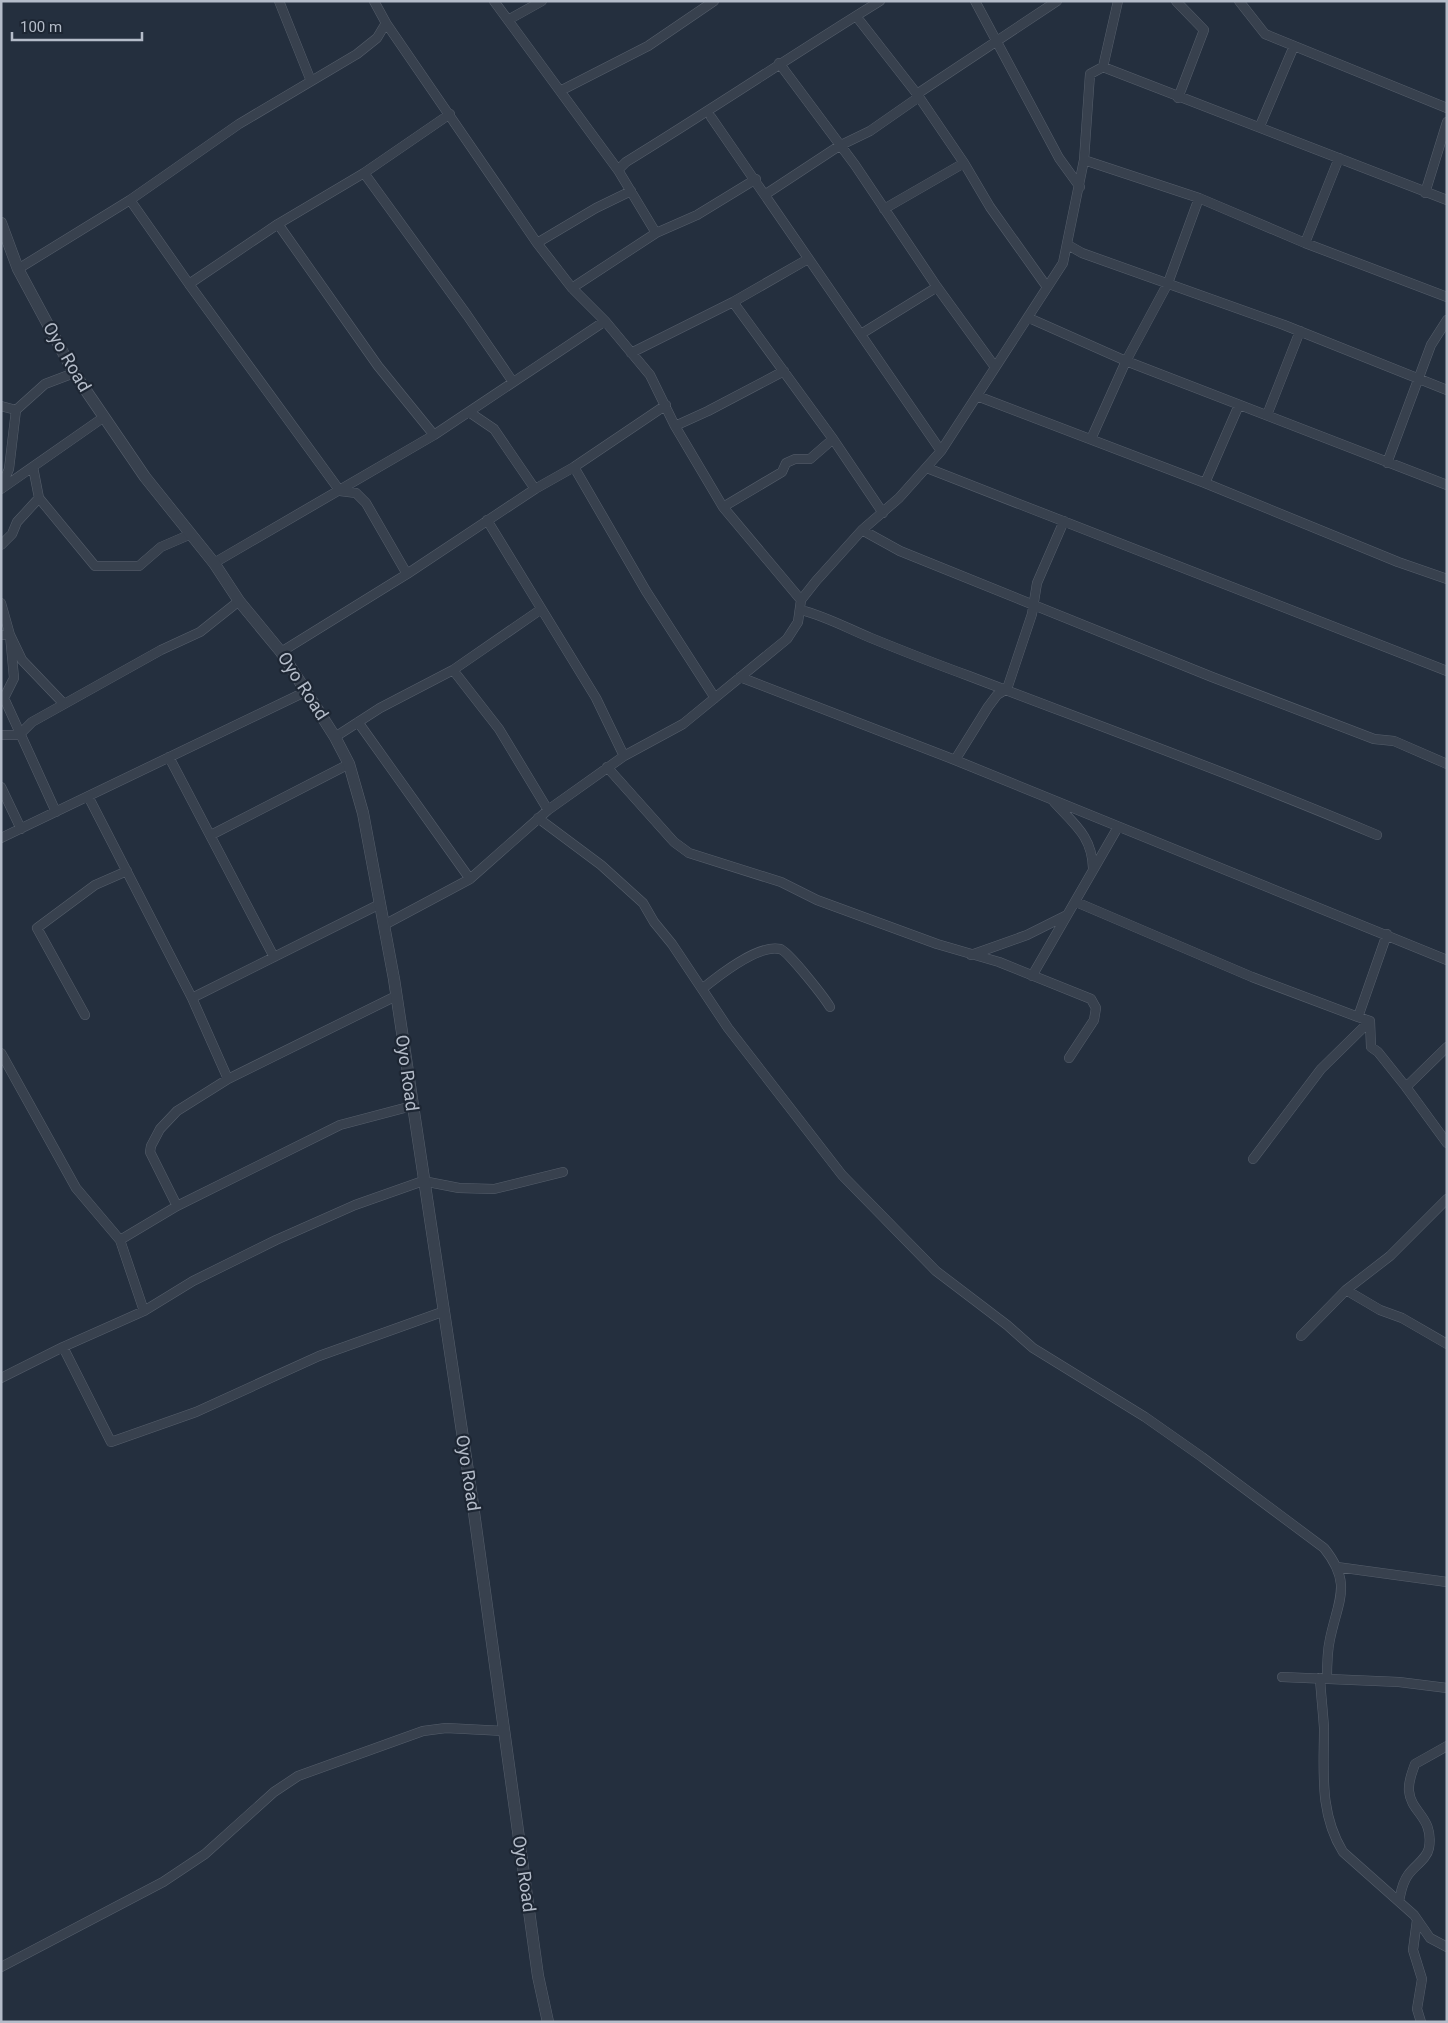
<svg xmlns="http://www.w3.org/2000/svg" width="1448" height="2023" font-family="Roboto,sans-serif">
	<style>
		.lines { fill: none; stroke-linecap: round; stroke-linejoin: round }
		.minor-casing { stroke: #565f6c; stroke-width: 10 }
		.tertiary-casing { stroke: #565f6c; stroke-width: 12 }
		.minor { stroke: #38414e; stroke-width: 9 }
		.tertiary { stroke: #38414e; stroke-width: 11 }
		.labels { text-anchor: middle; stroke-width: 4.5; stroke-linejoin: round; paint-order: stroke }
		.street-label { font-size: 18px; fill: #b4bcc9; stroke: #1d2633 }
	</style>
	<rect width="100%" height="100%" fill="#242f3e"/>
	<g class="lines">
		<g class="minor-casing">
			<path id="minor" d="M279 1 311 81
				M494 1 618 170 656 233
				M975 1 1059 158 1080 187
				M1176 1 1204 30 1178 98
				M1239 1 1265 34 1447 108
				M856 16 917 94 964 163 990 207 1047 287
				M508 20 542 1
				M386 23 537 243 572 288 605 321 650 375 675 426 723 507 801 600
				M779 63 855 165 937 287 995 367
				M1103 67 1447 200
				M560 91 648 46 714 1
				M711 117 941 451
				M1260 126 1294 46
				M1084 160 1199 198 1305 243 1447 297
				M618 170 626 162C711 110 794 54 880 1
				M364 173 467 315 513 382
				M1425 193 1447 122
				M766 194 839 146 870 131 916 99 917 94 1057 1
				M130 200 189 284 278 224 364 173 450 114
				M884 209 964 163
				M278 224 378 366 434 435
				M537 243 596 208 631 191
				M1305 243 1339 158
				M1068 245 1082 253 1284 325 1447 390
				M18 269 130 200 239 124 357 54 377 38 386 23 374 1
				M189 284 340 491 356 493 366 503 407 574
				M572 288 656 233 697 215 756 179
				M733 302 833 439 883 513
				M1029 318 1126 361 1447 485
				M861 334 937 287
				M631 353 733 302 808 259
				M977 396 1205 483 1398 562 1447 579
				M1 406 16 410 45 384 74 373
				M469 412 494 429 535 489
				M1267 415 1300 331
				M675 426 708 411 784 371
				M1091 439 1126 361 1168 283 1199 198
				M1387 463 1431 345 1447 320
				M33 467 39 498 95 566H139L161 547 191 534
				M574 467 646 591 715 698
				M927 468 1447 671
				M1205 483 1239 405
				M1 487 9 469 16 410
				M1 489 104 417
				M723 507 782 472 786 463 795 459H810L833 439
				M487 520 596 698 624 756
				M862 530 900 551 1212 677 1374 739 1394 741 1447 764
				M1 545 12 534 17 522 39 498
				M214 563 434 435 605 321
				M1 603 10 635 14 678 4 698 56 812
				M801 610C825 616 847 628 871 638 903 651 936 664 969 676 1105 728 1242 778 1377 835
				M1 635H10L22 660 64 704
				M281 652 407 574 535 489 574 467 666 405
				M453 670 499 729 548 810
				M740 677 955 760 1447 960
				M358 722 470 879
				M1 735H19L32 722 161 650 200 632 239 601
				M335 737 380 708 453 670 540 610
				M169 757 274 957
				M955 760 988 707 997 695 1007 689 1032 614 1037 583 1064 521
				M607 767 674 842 689 853 781 882 817 900 937 944 999 962 1091 999 1096 1008 1094 1020 1069 1058
				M1 787 21 829
				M89 798 192 998 228 1079
				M1054 802C1074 824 1092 836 1093 868
				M538 818 601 865 643 903 654 922 672 944 728 1028 842 1175 936 1271 1007 1325 1033 1348 1145 1417 1202 1457 1324 1548C1353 1584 1338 1600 1330 1639 1327 1652 1327 1666 1327 1679
				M211 835 349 764
				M1 838 307 691
				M1076 902 1252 977 1358 1017
				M384 925 470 879 548 810 624 756 683 724 787 639 798 622 801 600 816 581 862 530 899 498 941 451 1063 263 1084 160 1090 74 1103 67 1118 1
				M971 955 1027 935 1067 915
				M1032 976 1118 827
				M702 989C718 976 758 944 780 949 788 951 824 997 830 1007
				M192 998 380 904
				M85 1015 37 928 95 885 127 871
				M1370 1021 1371 1047 1378 1052 1406 1087
				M1447 1047 1406 1087 1447 1143
				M1 1053 76 1188 120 1240 144 1311
				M1253 1159 1321 1069 1370 1021 1358 1017 1387 934
				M177 1206 150 1152 151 1146 160 1129 177 1111 228 1079 396 996
				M120 1240 177 1206 340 1125 412 1106
				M1346 1290 1380 1310 1402 1318 1447 1344
				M1301 1336 1346 1290 1390 1256 1447 1199
				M63 1347 111 1442 196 1412 319 1356 442 1312
				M1 1378 63 1347 144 1311 193 1281 276 1240 355 1205 423 1181 459 1188 494 1189 563 1172
				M1337 1567 1447 1582
				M1282 1677 1399 1682 1447 1688
				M1320 1678C1321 1695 1323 1712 1324 1728 1324 1772 1319 1813 1343 1852L1414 1915 1430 1938 1447 1947
				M1399 1901C1401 1892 1402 1883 1408 1875 1414 1866 1427 1859 1429 1848 1434 1817 1411 1813 1409 1791 1408 1781 1412 1773 1415 1764L1447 1746
				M1417 1920 1413 1950 1422 1979 1417 2009 1421 2022
				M1 1967 163 1882 205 1854 274 1792 298 1776 423 1731 446 1728 504 1731"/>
		</g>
		<g class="tertiary-casing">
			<path id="tertiary" d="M1 223 18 269 74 373 145 477 214 563 239 601 281 652 335 737 349 764 363 813 394 979 472 1498 538 1976 548 2022"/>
		</g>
		<use href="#minor" class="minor"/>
		<use href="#tertiary" class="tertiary"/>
	</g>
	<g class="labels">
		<g class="street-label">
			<text transform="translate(67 357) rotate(60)" y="6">Oyo Road</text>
			<text transform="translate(303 686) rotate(57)" y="6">Oyo Road</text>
			<text transform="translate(407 1073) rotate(82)" y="6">Oyo Road</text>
			<text transform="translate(468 1473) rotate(81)" y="6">Oyo Road</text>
			<text transform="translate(524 1874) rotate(82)" y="6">Oyo Road</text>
		</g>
	</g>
	<rect width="1448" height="2023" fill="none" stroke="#b4bcc9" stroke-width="5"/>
	<path d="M12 32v8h130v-8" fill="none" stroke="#b4bcc9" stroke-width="2.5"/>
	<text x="20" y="32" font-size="15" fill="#b4bcc9" stroke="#1d2633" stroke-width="4" paint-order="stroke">100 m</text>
</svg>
